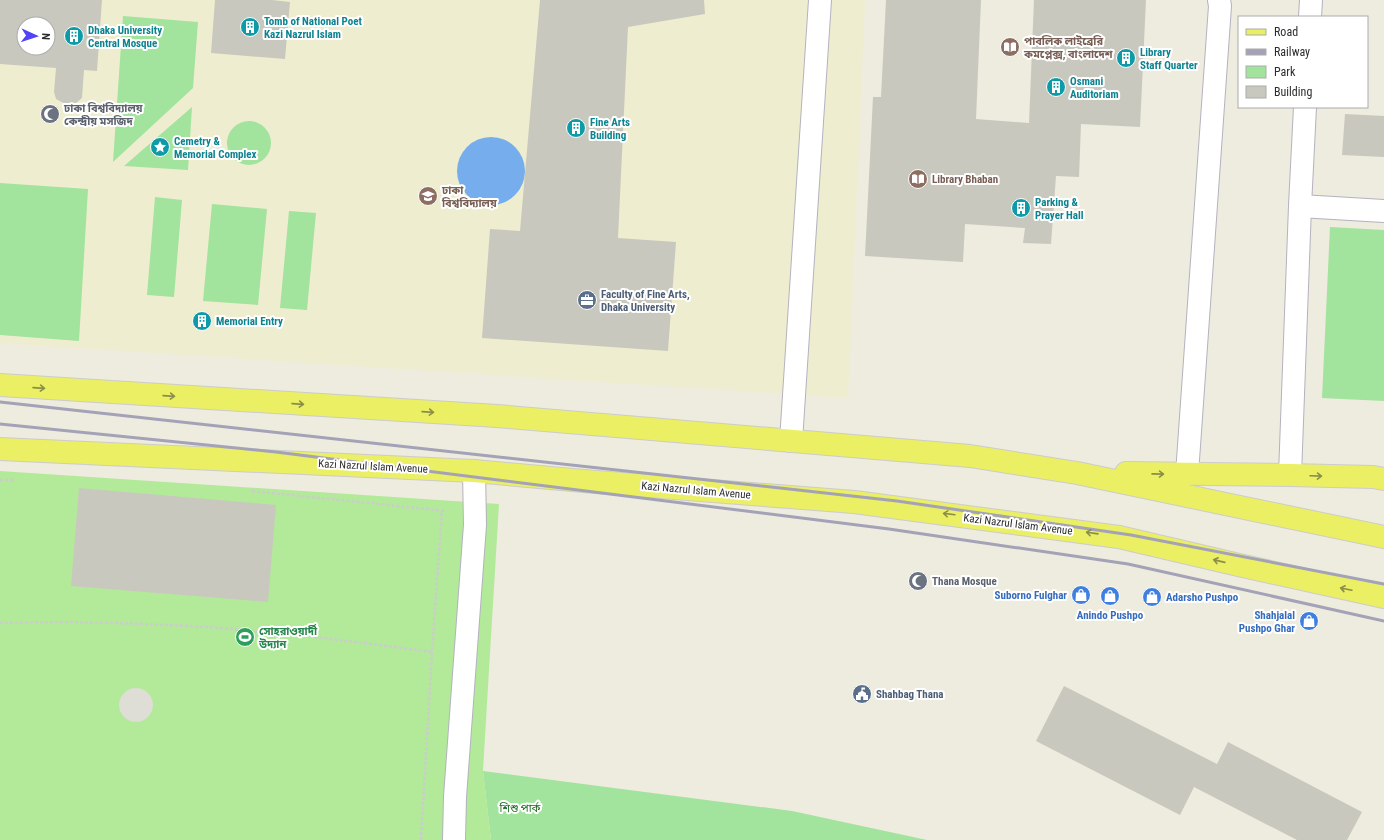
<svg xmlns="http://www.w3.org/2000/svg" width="1384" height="840" font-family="'Roboto Condensed','Noto Sans Bengali',sans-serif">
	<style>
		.education { fill: #efedcf; fill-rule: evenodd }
		.green { fill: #a2e39d }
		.pitch { fill: #b2ea99 }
		.plaza { fill: #deddd6 }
		.water { fill: #75aded }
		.building { fill: #c9c8be; fill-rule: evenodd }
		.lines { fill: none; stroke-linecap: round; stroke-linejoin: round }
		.minor-casing { stroke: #b4b2bf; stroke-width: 24 }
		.major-casing { stroke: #ccc; stroke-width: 24 }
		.path { stroke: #ccc; stroke-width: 2.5; stroke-dasharray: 3 2; stroke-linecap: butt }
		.minor { stroke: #fff; stroke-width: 22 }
		.major { stroke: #eaef63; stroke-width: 22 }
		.rail { stroke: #a4a2b6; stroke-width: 3 }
		.oneway { stroke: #8b8e48 }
		.labels { text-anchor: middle; stroke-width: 4; stroke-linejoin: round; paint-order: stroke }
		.culture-label { font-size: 11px; font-weight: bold; fill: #0d838f; stroke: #fff; text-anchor: start }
		.education-label { font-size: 11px; font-weight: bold; fill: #785e54; stroke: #fff; text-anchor: start }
		.worship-label { font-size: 11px; font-weight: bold; fill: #5b616d; stroke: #fff; text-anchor: start }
		.service-label { font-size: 11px; font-weight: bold; fill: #4e5e75; stroke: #fff; text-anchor: start }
		.street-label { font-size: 11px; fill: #2c2c2c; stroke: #fff }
		.shop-label { font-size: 11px; font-weight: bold; fill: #366cbe; stroke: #fff; text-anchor: end }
		.leisure-label { font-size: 11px; font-weight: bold; fill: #27864d; stroke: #fff; text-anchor: start }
		.park-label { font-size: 11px; fill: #1c6a21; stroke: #fff }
	</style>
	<rect width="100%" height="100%" fill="#eeebdf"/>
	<path class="education" d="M0 0H865L848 398 0 343ZM24 24H48V48H24Z"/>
	<path class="green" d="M123 16 198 22 193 88 113 162Z
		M192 107 188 170 124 166Z
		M227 143a22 22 0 1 1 44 0a22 22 0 1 1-44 0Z
		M0 183 88 189 79 341 0 335Z
		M155 197 182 200 174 297 147 295Z
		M212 204 267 209 258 305 203 301Z
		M289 211 316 213 307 310 280 308Z
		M1330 227 1384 230V401L1322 398Z
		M483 771 792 811 927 840H491Z"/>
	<path class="pitch" d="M0 471 499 504 483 770 491 840H0Z"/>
	<path class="plaza" d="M119 705a17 17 0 1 1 34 0a17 17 0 1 1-34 0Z"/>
	<path class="water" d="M457 171a34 34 0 1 1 68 0a34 34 0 1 1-68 0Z"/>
	<path class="building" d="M0 0H102L97 71 84 70 82 98 76 103 67 105 56 99 54 92 56 68 0 64ZM24 24H48V48H24Z
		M215 0H272L290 2 285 59 211 53Z
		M540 0H704L705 14 628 27 618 238 676 242 668 351 482 338 490 229 520 231Z
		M886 0H981L976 119 1029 123 1034 0H1146L1140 127 1081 124 1079 177 1056 176 1051 244 1023 243 1025 228 965 224 963 262 865 256 873 97H881Z
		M1345 114 1384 116V157L1342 155Z
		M79 488 276 505 268 602 71 586Z
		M1064 686 1217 764 1228 742 1362 812 1347 840H1297L1194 787 1180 815 1036 741Z"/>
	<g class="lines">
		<g class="minor-casing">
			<path id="minor" d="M1310 17 1311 0
				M1300 206 1384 211
				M791 441 820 0
				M1187 474 1220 6 1219 0
				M1290 475 1300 206 1305 107
				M454 840 455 797 475 525 474 471"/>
		</g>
		<g class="major-casing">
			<path id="major" d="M0 385 497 416 970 456 1077 473 1384 537
				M0 449 474 471 584 481 854 502 1119 537 1243 566 1384 597
				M1126 473 1290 475 1373 477 1384 479"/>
		</g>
		<path class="path" d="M0 480H15
			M252 491 446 511
			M0 623C69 621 137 623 206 627 281 632 357 642 432 652
			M421 840 432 652 442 510"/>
		<use href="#minor" class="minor"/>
		<use href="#major" class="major"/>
		<path class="rail" d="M0 402 897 501 1131 535 1384 584
			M0 424 276 452 889 529 1128 564 1384 621"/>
	</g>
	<defs><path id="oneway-shaft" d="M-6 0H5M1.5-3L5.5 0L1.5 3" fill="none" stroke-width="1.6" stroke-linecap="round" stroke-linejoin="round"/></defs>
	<g class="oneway">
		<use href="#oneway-shaft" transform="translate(39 388) rotate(4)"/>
		<use href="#oneway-shaft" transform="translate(169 396) rotate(4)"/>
		<use href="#oneway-shaft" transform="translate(298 404) rotate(4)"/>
		<use href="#oneway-shaft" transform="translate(428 412) rotate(4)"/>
		<use href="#oneway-shaft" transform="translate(1158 474) rotate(1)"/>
		<use href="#oneway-shaft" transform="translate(1316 476) rotate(2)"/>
		<use href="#oneway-shaft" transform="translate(949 514) rotate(-173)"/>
		<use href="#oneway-shaft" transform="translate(1092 533) rotate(-172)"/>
		<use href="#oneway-shaft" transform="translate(1219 561) rotate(-167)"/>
		<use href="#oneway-shaft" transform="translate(1346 589) rotate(-168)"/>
	</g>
	<defs>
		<g id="building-disc" transform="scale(1)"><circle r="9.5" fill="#0f9aa8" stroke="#fff"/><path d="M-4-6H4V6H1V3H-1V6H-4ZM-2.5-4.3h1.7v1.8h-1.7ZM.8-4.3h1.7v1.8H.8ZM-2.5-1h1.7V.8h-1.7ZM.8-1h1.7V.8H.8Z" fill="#fff"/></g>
		<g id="library-disc" transform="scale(1)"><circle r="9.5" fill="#8d6e63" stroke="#fff"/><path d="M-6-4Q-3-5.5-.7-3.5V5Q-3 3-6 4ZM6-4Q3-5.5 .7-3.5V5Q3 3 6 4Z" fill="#fff"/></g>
		<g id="mosque-disc" transform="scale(1)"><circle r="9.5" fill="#6b7280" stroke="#fff"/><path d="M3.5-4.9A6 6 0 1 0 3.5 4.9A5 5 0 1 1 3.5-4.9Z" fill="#fff"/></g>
		<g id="sight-disc" transform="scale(1)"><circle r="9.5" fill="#0f9aa8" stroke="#fff"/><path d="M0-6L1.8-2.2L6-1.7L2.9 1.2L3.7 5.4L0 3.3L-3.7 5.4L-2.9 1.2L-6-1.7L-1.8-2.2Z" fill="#fff"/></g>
		<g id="university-disc" transform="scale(1)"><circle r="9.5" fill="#8d6e63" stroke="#fff"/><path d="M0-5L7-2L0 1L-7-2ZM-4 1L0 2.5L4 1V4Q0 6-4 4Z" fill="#fff"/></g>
		<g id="office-disc" transform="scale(1)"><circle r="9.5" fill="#5c6f8a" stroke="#fff"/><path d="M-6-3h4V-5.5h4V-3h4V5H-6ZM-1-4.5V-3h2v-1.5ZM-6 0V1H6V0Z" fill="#fff"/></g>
		<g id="shop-disc" transform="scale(1)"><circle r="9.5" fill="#3f7fe0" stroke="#fff"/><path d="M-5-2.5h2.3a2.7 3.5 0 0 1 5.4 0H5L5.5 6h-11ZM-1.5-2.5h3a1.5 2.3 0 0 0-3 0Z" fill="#fff"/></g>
		<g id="stadium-disc" transform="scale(1)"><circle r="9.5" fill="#2e9e5b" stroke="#fff"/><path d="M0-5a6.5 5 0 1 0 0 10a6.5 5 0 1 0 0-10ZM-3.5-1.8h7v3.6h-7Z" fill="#fff"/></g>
		<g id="civic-disc" transform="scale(1)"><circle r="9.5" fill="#5c6f8a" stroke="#fff"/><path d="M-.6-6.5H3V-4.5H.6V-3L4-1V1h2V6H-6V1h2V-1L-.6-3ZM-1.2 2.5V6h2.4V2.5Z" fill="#fff"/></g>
	</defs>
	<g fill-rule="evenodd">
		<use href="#building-disc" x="250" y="27"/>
		<use href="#building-disc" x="74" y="36"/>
		<use href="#library-disc" x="1010" y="47"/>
		<use href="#building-disc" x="1126" y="58"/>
		<use href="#building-disc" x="1056" y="87"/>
		<use href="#mosque-disc" x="50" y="114"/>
		<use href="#building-disc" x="576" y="128"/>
		<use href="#sight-disc" x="160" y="147"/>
		<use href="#library-disc" x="918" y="179"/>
		<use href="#university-disc" x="428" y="196"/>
		<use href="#building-disc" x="1021" y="208"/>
		<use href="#office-disc" x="587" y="300"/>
		<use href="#building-disc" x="202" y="321"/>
		<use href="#mosque-disc" x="918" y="581"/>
		<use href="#shop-disc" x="1081" y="595"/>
		<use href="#shop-disc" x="1110" y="596"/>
		<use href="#shop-disc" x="1152" y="597"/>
		<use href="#shop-disc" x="1309" y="621"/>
		<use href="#stadium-disc" x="245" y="637"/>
		<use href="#civic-disc" x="862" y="694"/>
	</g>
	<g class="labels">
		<g class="culture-label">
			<text x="264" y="25">Tomb of National Poet<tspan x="264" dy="13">Kazi Nazrul Islam</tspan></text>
			<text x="88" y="34">Dhaka University<tspan x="88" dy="13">Central Mosque</tspan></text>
			<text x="1140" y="56">Library<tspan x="1140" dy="13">Staff Quarter</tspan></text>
			<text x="1070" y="85">Osmani<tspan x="1070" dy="13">Auditoriam</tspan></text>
			<text x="590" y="126">Fine Arts<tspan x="590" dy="13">Building</tspan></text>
			<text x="174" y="145">Cemetry &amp;<tspan x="174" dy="13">Memorial Complex</tspan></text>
			<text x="1035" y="206">Parking &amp;<tspan x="1035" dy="13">Prayer Hall</tspan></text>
			<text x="216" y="325">Memorial Entry</text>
		</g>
		<g class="education-label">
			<text x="1024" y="45">পাবলিক লাইব্রেরি<tspan x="1024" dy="13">কমপ্লেক্স, বাংলাদেশ</tspan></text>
			<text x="932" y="183">Library Bhaban</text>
			<text x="442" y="194">ঢাকা<tspan x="442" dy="13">বিশ্ববিদ্যালয়</tspan></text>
		</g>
		<g class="worship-label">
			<text x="64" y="112">ঢাকা বিশ্ববিদ্যালয়<tspan x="64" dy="13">কেন্দ্রীয় মসজিদ</tspan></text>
			<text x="932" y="585">Thana Mosque</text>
		</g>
		<g class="service-label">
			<text x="601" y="298">Faculty of Fine Arts,<tspan x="601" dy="13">Dhaka University</tspan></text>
			<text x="876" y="698">Shahbag Thana</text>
		</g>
		<g class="street-label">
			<text transform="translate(373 466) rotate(3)" y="4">Kazi Nazrul Islam Avenue</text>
			<text transform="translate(696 490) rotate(5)" y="4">Kazi Nazrul Islam Avenue</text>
			<text transform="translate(1018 524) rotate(7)" y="4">Kazi Nazrul Islam Avenue</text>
		</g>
		<g class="shop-label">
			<text x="1067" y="599">Suborno Fulghar</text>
			<text x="1166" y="601" text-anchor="start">Adarsho Pushpo</text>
			<text x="1110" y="619" text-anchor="middle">Anindo Pushpo</text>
			<text x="1295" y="619">Shahjalal<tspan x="1295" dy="13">Pushpo Ghar</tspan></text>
		</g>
		<g class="leisure-label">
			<text x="259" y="635">সোহরাওয়ার্দী<tspan x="259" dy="13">উদ্যান</tspan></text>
		</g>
		<g class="park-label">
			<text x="520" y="812">শিশু পার্ক</text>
		</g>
	</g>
	<rect x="1238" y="16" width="130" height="92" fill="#ffffff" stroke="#ababab"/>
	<rect x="1246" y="29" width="20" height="6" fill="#eaef63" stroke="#ababab"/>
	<text x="1274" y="36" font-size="12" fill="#2c2c2c">Road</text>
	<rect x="1246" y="49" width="20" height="6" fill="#a4a2b6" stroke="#ababab"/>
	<text x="1274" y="56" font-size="12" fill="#2c2c2c">Railway</text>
	<rect x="1246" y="66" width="20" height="12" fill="#a2e39d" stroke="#ababab"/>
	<text x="1274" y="76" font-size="12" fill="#2c2c2c">Park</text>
	<rect x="1246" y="86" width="20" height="12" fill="#c9c8be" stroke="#ababab"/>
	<text x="1274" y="96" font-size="12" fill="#2c2c2c">Building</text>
	<g transform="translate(36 36) rotate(93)"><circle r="19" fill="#ffffff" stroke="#ababab"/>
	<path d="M0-3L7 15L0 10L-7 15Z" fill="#5143f7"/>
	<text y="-6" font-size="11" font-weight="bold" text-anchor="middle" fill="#2c2c2c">N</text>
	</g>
</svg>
